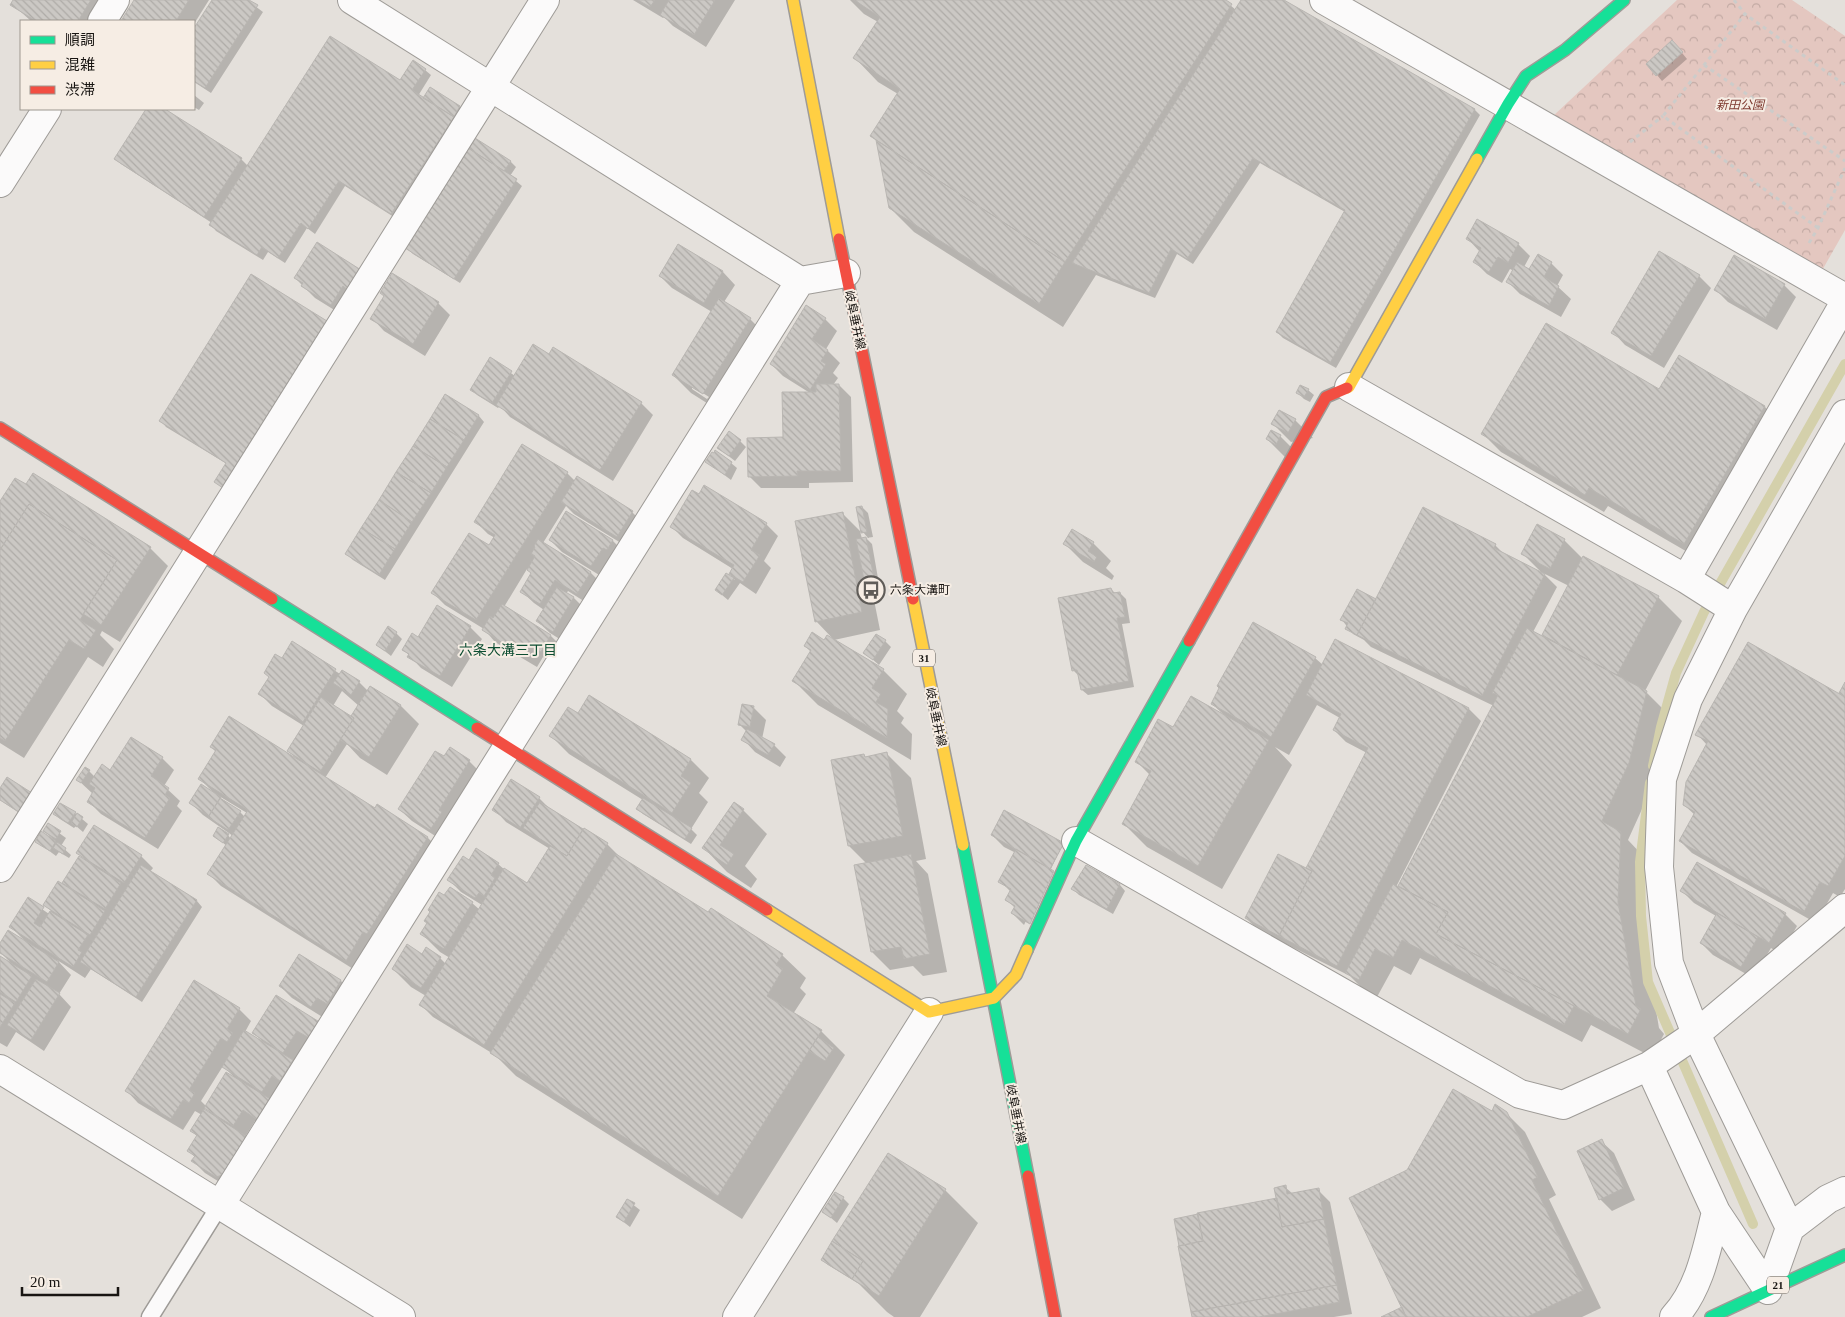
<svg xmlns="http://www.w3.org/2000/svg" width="1845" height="1317" font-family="'Times New Roman','Noto Sans JP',serif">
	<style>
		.forest { fill: url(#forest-crowns) }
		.shadow { fill: #0003; fill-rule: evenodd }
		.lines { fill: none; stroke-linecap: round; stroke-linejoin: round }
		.stream { stroke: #d4d0ab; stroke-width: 10 }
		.building { fill: url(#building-back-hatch); stroke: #b9b6b2 }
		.lane-casing { stroke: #9e9b97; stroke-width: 19 }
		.street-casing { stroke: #9e9b97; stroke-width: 30 }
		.fast-casing { stroke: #9e9b97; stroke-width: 14 }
		.slow-casing { stroke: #9e9b97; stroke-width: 14 }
		.jam-casing { stroke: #9e9b97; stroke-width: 14 }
		.path { stroke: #ccccca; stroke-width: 3; stroke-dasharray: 4 4; stroke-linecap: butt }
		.lane { stroke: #fbfafa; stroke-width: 16 }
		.street { stroke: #fbfafa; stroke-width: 28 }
		.fast { stroke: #16e098; stroke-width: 11 }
		.slow { stroke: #ffcf43; stroke-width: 11 }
		.jam { stroke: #f24e42; stroke-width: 11 }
		.labels { text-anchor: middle; stroke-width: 4; stroke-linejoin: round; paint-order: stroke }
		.shield { fill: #f6ede4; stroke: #5b5651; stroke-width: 1 }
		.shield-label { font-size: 11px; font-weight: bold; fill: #181512 }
		.park-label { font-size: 12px; font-style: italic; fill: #7e392f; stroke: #f6ede4 }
		.street-label { font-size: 12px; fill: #181512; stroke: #f6ede4 }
		.poi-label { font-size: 12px; fill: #181512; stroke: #f6ede4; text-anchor: start }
		.neighbourhood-label { font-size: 14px; fill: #0d4e32; stroke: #f6ede4 }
	</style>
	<defs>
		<pattern id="forest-crowns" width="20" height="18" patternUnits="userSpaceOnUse" patternTransform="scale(1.25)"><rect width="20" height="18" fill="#e4c7c0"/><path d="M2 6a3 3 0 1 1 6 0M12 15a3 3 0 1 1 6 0" fill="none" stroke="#c3aaa4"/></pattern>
		<pattern id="building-back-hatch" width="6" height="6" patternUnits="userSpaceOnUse" patternTransform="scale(1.25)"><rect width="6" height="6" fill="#cbc8c4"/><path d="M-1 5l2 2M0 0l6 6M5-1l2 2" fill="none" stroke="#aeaba7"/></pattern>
	</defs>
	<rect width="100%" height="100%" fill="#e4e0db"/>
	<path class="forest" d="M1677 0H1792L1845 36V230L1820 274 1552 117Z"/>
	<path class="shadow" d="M14 0H111L97 21H31L12 4Z
		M136 0H209L194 24V21H122Z
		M213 0H247L263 12 211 93 194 82V30Z
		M633 0H735L706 47 673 26 664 17 663 18Z
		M850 0H1224L1236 10 1242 0H1282L1475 110 1480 115 1336 368 1283 338 1277 332 1345 212 1260 163 1193 264 1177 254 1155 298 1096 275 1063 327 914 232 890 208 878 142 871 136 898 94 878 82 855 58 878 22 864 14Z
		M1678 48 1687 59 1662 81 1657 75Z
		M425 70 431 75 418 96 428 102 431 89 460 107 478 125 397 219 345 186 315 234 307 228 285 263 268 252 263 260 216 231 211 225 212 223 121 164 115 159 147 109H163L241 159 248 166Z
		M194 95 204 103 199 110 194 107Z
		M510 161 516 167 510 176 522 186 460 283 413 254 407 248Z
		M1468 239 1518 244 1530 256 1524 267 1530 271 1551 263 1563 275 1557 286 1571 299 1561 317 1520 294 1508 282 1514 271 1510 269 1502 283 1487 274 1475 262 1480 252Z
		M679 246 723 272 735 285 724 302 750 319 768 337 721 412 691 393 673 375 712 312 672 288 660 276ZM692 386 709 397 707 399 692 389Z
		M360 271 344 316 315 298 295 278Z
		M252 276 326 322 332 328 230 492 216 482 227 464 166 427 161 421Z
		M1699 276 1711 288 1664 368 1625 345 1613 332Z
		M1784 285 1796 297 1777 330 1728 302 1716 290Z
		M438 303 450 315 425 356 384 331 372 318Z
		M825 319 837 331 826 349 840 363 833 373 838 378 833 385H839L851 397 853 482 809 483V488H761L749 476 784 439 810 393 783 376 771 364Z
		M1679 357 1765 407 1783 425 1703 561 1608 506 1604 512 1501 452 1483 434 1659 390Z
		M491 359 515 376 641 403 653 415 613 481 510 417 500 406 498 408 477 395 472 389Z
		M1308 390 1314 395 1310 402 1304 399 1298 393Z
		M446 395 479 416 484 422 385 580 353 560 347 554Z
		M1295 420 1313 438 1291 442 1273 424Z
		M1280 436 1298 454 1285 457 1267 439Z
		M740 441 746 447 735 461 718 448Z
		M707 462 731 463 737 468 731 480Z
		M567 473 575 481 632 512 644 524 629 548 574 514 566 506 543 543 591 573 603 585 590 605 568 591 566 594 574 598 586 610 566 643 550 633 537 621 544 610 534 603 521 591 532 574 527 569 504 607 551 636 563 648 553 663 543 657 537 667 495 642 484 629 445 605 433 593 489 547 495 538 488 534 476 522Z
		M0 504 150 548 168 566 120 642 102 631 100 635 114 649 103 667 88 657 24 758 0 743Z
		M862 507 868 513 873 537 866 538 872 544 879 584 871 585 880 630 834 640 816 621 842 513 860 531 862 539 868 538 863 532Z
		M567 513 613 541 625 553 604 578 562 552 550 540Z
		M766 524 778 536 764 561 771 568 756 594 740 583 728 600 716 590 726 574 735 580 730 574 733 569 683 538 671 526Z
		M1564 540 1583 559 1658 597 1682 621 1645 691 1670 716 1652 787 1628 840 1644 857 1642 927 1659 1028 1664 1034 1652 1057 1591 1025 1582 1042 1420 958 1411 975 1394 966 1377 997 1365 991 1350 976 1258 930 1246 918 1307 870 1367 753 1346 742 1334 730 1340 718 1317 705 1289 755 1275 747 1292 765 1222 889 1147 847 1123 823 1150 775 1137 762 1174 729 1223 714 1212 704 1220 688 1315 658 1323 665 1469 709 1481 721 1396 887 1405 891 1400 885 1494 706 1371 647 1364 640 1353 634 1342 620 1376 600 1495 545 1505 555 1543 574 1523 554ZM1543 573 1569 586 1542 637 1533 632 1557 587Z
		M1093 543 1111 561 1106 568 1114 576 1112 580 1083 562 1065 544Z
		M1111 589 1116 594 1120 593 1126 599 1130 623 1122 624 1134 687 1088 695 1082 690 1079 676 1073 670Z
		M470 627 482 639 452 687 421 668 403 649 419 638Z
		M396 633 402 639 391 656 377 645Z
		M827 637 883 670 907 694 897 711 904 718 901 723 912 734 911 760 818 705 794 681 811 652 805 646 824 642Z
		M885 641 891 647 879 665 865 653Z
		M293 643 340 674 359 682 368 691 371 688 401 706 419 724 387 775 360 758 347 744 325 778 375 810 428 838 440 850 358 972 221 886 209 874 227 846 214 836 228 835 231 839 233 836 203 815 191 803 240 812 245 817 247 813 214 793 200 779 216 752 211 747 298 760 288 751 304 726 272 706 260 694ZM342 691 359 706 356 721 333 706Z
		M1845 684V889L1840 897 1833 893 1816 923 1692 853 1680 841 1695 815 1684 805 1707 745 1697 734 1844 697 1840 693Z
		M590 696 691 760 709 778 699 793 708 802 691 829 697 835 691 844 643 814 638 809 643 800 569 754 551 736 578 715Z
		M754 708 766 720 762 739 774 745 786 757 780 767 755 752 743 739 747 732 740 725Z
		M450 749 469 761 481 773 443 841 412 821 399 809Z
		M887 754 911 778 926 859 916 861 928 874 947 972 923 976 913 966 890 970 872 952 867 864 849 846 864 755 866 758Z
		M162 758 174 770 164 786 180 801 177 806 182 811 158 849 101 814 89 802 93 794 78 780 89 771 95 777Z
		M0 790 25 817 0 800Z
		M539 798 549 808 607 844 619 856 618 857 708 914 782 955 806 978 800 988 806 994 793 1014 821 1031 845 1055 742 1219 516 1076 495 1055 433 1017 421 1005 426 996 411 987 393 969 422 955 440 958 446 964 450 958 440 952 422 934 445 897 472 903 480 910 482 905 461 892 449 880 469 862 498 864 505 870 527 885 550 849 506 822 494 809Z
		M743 810 767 834 745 866 757 879 751 888 727 872 704 848Z
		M75 813 88 824 83 832 76 826 74 828 60 819 55 814Z
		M48 825 66 838 61 846 71 855 69 858 59 852 56 856 36 841 53 839 44 831Z
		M992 835 1063 844 1024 925 1012 913 1015 908 1007 900 1011 892 1000 881 1016 853 1004 847Z
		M78 853 141 856 153 868 150 872 197 901 202 907 142 1002 91 969 85 978 57 960 71 975 59 994 71 1007 44 1051 16 1032 7 1047 0 1043V957L10 962 0 952V945L24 940 11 927 28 899 49 914 51 911 45 905 71 890 64 883 85 860Z
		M1698 863 1785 914 1797 926 1781 954 1771 948 1753 978 1713 955 1701 943 1716 916 1694 903 1682 891Z
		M1086 866 1120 885 1125 891 1113 914 1079 895 1073 889Z
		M299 955 341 981 353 993 324 1018 292 998 280 986Z
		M239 1009 251 1021 245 1032 263 1042 254 1033 320 1024 272 1132 255 1121 245 1137 229 1188 205 1173 193 1161 195 1157 188 1150 197 1136 191 1131 202 1115 195 1111 183 1130 138 1103 126 1090ZM223 1066 234 1077 206 1106 201 1101ZM205 1108 215 1117 203 1111Z
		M1492 1113H1506L1525 1132 1556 1195 1549 1199 1601 1308 1582 1317H1384L1403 1308 1408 1171Z
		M1601 1141 1614 1153 1635 1200 1612 1211 1600 1199Z
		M1285 1187 1293 1194 1318 1190 1330 1202 1352 1314 1334 1317H1193L1278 1199Z
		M945 1190 978 1223 920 1317H894L887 1312 859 1284 828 1265 822 1260Z
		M843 1198 849 1204 837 1223 824 1212Z
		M627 1200 640 1210 630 1227 617 1217Z"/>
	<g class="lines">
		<path class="stream" d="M1653 766 1661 727 1676 673 1704 612 1845 364
			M1650 783 1640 862 1641 916 1648 982 1753 1224"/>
	</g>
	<path class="building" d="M13 0H91L78 21H36L10 5Z
		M134 0H189L176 21H121Z
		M212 0H249L258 5 205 88 194 81V28Z
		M638 0H655L650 7Z
		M669 0H715L694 35 660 15Z
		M854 0H1226L1232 4 1065 262 870 136 900 89 853 58 880 17Z
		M1241 0H1284L1475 109 1330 363 1276 332 1345 210 1253 158 1187 259 1171 249 1149 293 1072 263Z
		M330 36 400 80 413 60 426 69 412 90 454 117 391 214 339 181 308 229 301 223 278 258 262 247 257 255 209 225Z
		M1672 40 1683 52 1656 76 1646 64Z
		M430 87 460 106 454 117 423 98Z
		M146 109H165L242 158 204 217 114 159Z
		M475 138 511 161 504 171 468 148Z
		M876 140 1065 262 1039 304 889 208Z
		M468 148 517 179 454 279 405 248Z
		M1477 219 1519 243 1508 263 1498 257 1489 272 1473 262 1481 248 1466 239Z
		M317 242 361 270 348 290 343 286 331 305 301 286 303 283 294 278Z
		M678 244 723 271 704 303 659 276Z
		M1659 251 1700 275 1651 356 1611 333Z
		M1538 254 1552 262 1544 277 1559 286 1549 306 1506 282 1517 262 1529 269Z
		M1734 255 1785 284 1765 319 1714 290Z
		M392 273 439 302 413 344 370 319 384 296 380 293Z
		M251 274 327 321 223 488 214 482 226 463 159 421Z
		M719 298 751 318 703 394 672 375Z
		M806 305 826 318 812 339 828 350 821 361 826 364 810 390 770 364Z
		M1546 323 1659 389 1679 355 1765 406 1684 544 1589 488 1585 495 1481 434Z
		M533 344 549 354 553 347 642 402 600 470 496 405Z
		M490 357 512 371 492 403 470 390Z
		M816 384H839L841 471H797L798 476 748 477 747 438 783 437 782 392H816Z
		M1300 385 1309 389 1304 397 1296 393Z
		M445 394 479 415 464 440 430 419Z
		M1279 410 1296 419 1288 433 1271 424Z
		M430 419 464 440 447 467 413 446Z
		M1271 430 1281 435 1276 445 1266 439Z
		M729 431 741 440 729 456 717 448Z
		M522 444 568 472 476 620 431 593 469 533 489 545 495 535 474 522Z
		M413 446 447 467 431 493 396 472Z
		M715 450 732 462 725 475 705 462 712 452 714 453Z
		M396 472 431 493 412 522 379 500Z
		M33 473 151 547 101 625 83 614 117 560 29 504 0 550V501L15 478 26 484Z
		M577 476 633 511 617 537 561 502Z
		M704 485 767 523 751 550 760 555 743 582 729 574 734 565 670 527 692 490 699 494Z
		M379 500 412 522 395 549 361 528Z
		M29 504 117 560 80 620 96 630 84 649 69 640 5 741 0 738V550Z
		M862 506 867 532 861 533 856 507Z
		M1423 507 1496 544 1494 548 1545 574 1482 696 1357 635Z
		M566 511 613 540 607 550 603 548 591 566 549 540Z
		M843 512 862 612 815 622 795 521Z
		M1537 524 1565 539 1550 569 1521 554Z
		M361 528 395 549 379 575 345 554Z
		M1072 529 1094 542 1088 551 1097 557 1094 562 1063 544Z
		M866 537 874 578 864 580 856 539Z
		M538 539 591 572 577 594 555 580 540 604 520 592 531 573 527 570 535 556 531 554 535 547 534 546Z
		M1583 556 1659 596 1617 675 1542 635Z
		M726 573 734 578 722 595 715 590Z
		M557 587 574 597 553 632 536 621Z
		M1111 588 1113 593 1120 592 1125 617 1117 618 1129 681 1081 690 1077 670 1072 671 1058 598Z
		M1357 589 1376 599 1357 635 1345 629 1348 623 1340 620Z
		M502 604 551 635 541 652 531 646 524 656 482 630 490 616 493 618Z
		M437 605 471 626 440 676 407 657 409 654 402 650 412 633 418 637Z
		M1253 622 1316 657 1271 737 1211 704 1219 688 1217 686Z
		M388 626 397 632 385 651 376 645Z
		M1527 628 1647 691 1629 763 1602 821 1621 832 1618 902 1636 1006 1641 1009 1628 1034 1436 934 1448 912 1398 886 1498 695 1492 693Z
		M812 632 824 640 827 635 884 669 872 688 881 694 876 702 888 709 887 738 792 681 811 650 804 646Z
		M876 634 886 640 873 660 863 653Z
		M1335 639 1469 708 1337 966 1279 936 1312 871 1306 868 1368 748 1333 730 1341 714 1306 695Z
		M292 641 336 669 303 722 258 694 269 677 264 673 275 654 282 658Z
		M1748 642 1845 697V856L1828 886 1820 882 1804 912 1679 841 1695 812 1683 805 1686 782 1708 741 1695 735Z
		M342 670 360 681 351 695 333 683Z
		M1845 682V697L1839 693Z
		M370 686 401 705 369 757 340 740 354 718 351 716Z
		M589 695 691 759 681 776 691 783 672 813 549 736 568 707 578 713Z
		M1191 696 1269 740 1198 866 1122 824 1151 771 1135 762 1158 719 1173 727Z
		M321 697 354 718 320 772 287 751Z
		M742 704 754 706 750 727 738 725Z
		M229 716 375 808 377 804 428 837 367 934 363 932 346 961 207 874 248 810 198 779 216 750 210 747Z
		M747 729 775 744 768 755 741 740Z
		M131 737 163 757 151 776 169 788 165 795 170 798 145 838 87 802 95 788 89 784 102 764 110 770Z
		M450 747 470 760 439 810 442 812 430 830 398 809 435 751 444 756Z
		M887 752 903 836 848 846 831 760 864 754 865 757Z
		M85 767 90 770 81 783 76 780Z
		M7 777 32 793 19 812 0 800V788Z
		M511 779 540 797 520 828 492 810Z
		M201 784 221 797 209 816 189 803Z
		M220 798 241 811 228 830 208 817Z
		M643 798 692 828 685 839 636 809Z
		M540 802 583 829 567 856 523 828Z
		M734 802 744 809 720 845 734 854 727 865 702 848Z
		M60 803 76 812 68 823 53 814Z
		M1004 810 1064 843 1050 869 991 835Z
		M77 813 83 817 77 827 71 823Z
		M48 823 61 831 56 839 43 831Z
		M94 825 142 855 124 883 76 853Z
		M218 827 229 834 223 843 213 836Z
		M584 828 608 843 484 1045 419 1005 504 868 527 883 550 846 567 856Z
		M41 831 56 841 50 851 35 842Z
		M57 842 66 848 63 854 53 848Z
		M476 848 499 863 491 875 495 878 484 896 479 893 475 898 447 880 463 856 469 860Z
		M1016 849 1054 871 1030 924 1011 913 1015 906 1005 900 1011 889 998 882Z
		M616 854 708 912 711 908 783 954 776 965 783 969 767 996 822 1030 718 1196 490 1053Z
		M911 854 930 954 904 959 901 947 871 952 854 865Z
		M1278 854 1312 871 1279 936 1245 918Z
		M79 856 121 883 105 909 62 883Z
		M1697 862 1786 913 1769 943 1680 891Z
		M141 865 197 900 136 997 80 962Z
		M1086 865 1120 884 1107 909 1071 889Z
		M58 881 105 911 90 935 43 905Z
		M1393 884 1448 912 1436 934 1574 1006 1564 1025 1402 940 1393 958 1375 949 1359 980 1345 973Z
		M450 887 473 902 444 949 420 934 427 923 424 921 430 912 428 910 439 892 444 895Z
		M28 897 44 907 34 923 40 927 50 911 88 935 78 950 82 952 73 967 9 927Z
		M1717 913 1758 937 1741 967 1700 943Z
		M8 930 59 962 47 982 0 953V943Z
		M407 944 422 954 426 947 441 957 421 988 392 969Z
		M299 954 341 980 327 1004 317 998 311 1007 279 986Z
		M0 956 32 976 16 1002 0 992Z
		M36 979 60 993 31 1040 7 1025Z
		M194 980 240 1008 227 1029 233 1033 227 1042 221 1038 189 1090 195 1093 189 1103 183 1100 171 1119 125 1091Z
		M0 994 15 1003 0 1027Z
		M276 995 321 1023 311 1039 297 1031 283 1053 252 1033Z
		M244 1030 293 1060 280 1081 272 1076 262 1092 222 1067Z
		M818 1037 834 1048 825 1061 809 1051Z
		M226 1072 272 1100 259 1121 243 1110 233 1126 204 1108Z
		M1453 1089 1492 1111 1495 1104 1507 1112 1538 1177 1532 1180 1584 1290 1527 1317H1406L1349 1198 1407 1170Z
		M204 1109 249 1138 226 1174 216 1177 191 1161 195 1156 187 1151 197 1135 190 1131Z
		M1602 1139 1624 1188 1599 1200 1577 1151Z
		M888 1153 946 1189 879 1296 852 1279 863 1261 832 1241Z
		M1286 1185 1287 1194 1319 1188 1324 1219 1282 1227 1274 1188Z
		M835 1192 844 1197 831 1218 822 1212Z
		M1277 1198 1282 1227 1324 1219 1337 1285 1191 1312 1178 1246 1203 1241 1197 1213Z
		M627 1199 635 1203 624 1222 616 1217Z
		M1198 1214 1203 1241 1179 1246 1174 1219Z
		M832 1241 863 1261 852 1279 821 1260Z
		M1337 1285 1340 1302 1259 1317H1192L1191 1312Z
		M1402 1307 1406 1317H1381Z"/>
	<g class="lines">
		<g class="lane-casing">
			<path id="lane" d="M150 1317 220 1205"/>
		</g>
		<g class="street-casing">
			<path id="street" d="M352 0 800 281 846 273
				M1324 0 1845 298
				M102 21 115 0
				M0 183 47 109
				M1349 387 1686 579 1733 609
				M1686 579 1845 302
				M1076 841 1520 1094 1563 1105 1649 1066 1696 1034 1845 908
				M0 868 545 0
				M1649 1066 1716 1212 1768 1290
				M0 1069 401 1317
				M220 1205 800 281
				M1790 1228 1696 1034 1669 963 1659 867 1662 779 1688 699 1733 609 1845 414
				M1768 1290 1790 1228 1828 1199 1845 1191
				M737 1317 929 1012
				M1674 1317C1700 1289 1707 1248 1716 1212"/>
		</g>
		<g class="fast-casing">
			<path id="fast" d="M1477 159 1508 104 1526 76 1565 50 1624 0
				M272 599 477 728
				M963 845 1028 1176
				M1027 950 1076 841 1189 641
				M1711 1317 1845 1255"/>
		</g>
		<g class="slow-casing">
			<path id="slow" d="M793 0 839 239
				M1347 388 1349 387 1477 159
				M913 599 963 845
				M767 910 929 1012 994 998 1016 975 1027 950"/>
		</g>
		<g class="jam-casing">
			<path id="jam" d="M839 239 913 599
				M0 428 272 599
				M1189 641 1326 397 1347 388
				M477 728 767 910
				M1028 1176 1055 1317"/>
		</g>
		<path class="path" d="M1734 0 1745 14
			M1704 65 1845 161
			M1630 142 1663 116
			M1818 228 1663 116 1745 14 1845 85
			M1809 243 1818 228 1845 168"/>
		<use href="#lane" class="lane"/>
		<use href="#street" class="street"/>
		<use href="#fast" class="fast"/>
		<use href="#slow" class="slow"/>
		<use href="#jam" class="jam"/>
	</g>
	<defs>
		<g id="bus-ring" transform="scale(1.4375)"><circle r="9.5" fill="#f6ede4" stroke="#5f5c58" stroke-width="1.5"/><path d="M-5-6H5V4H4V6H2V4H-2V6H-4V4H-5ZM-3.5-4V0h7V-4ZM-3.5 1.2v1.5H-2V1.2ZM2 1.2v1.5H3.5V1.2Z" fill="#5f5c58"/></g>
	</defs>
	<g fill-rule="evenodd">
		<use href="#bus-ring" x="871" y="590"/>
	</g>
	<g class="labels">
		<g class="shield">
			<rect x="913" y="649.5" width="22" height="17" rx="4"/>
			<rect x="1767" y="1276.5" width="22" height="17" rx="4"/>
		</g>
		<g class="shield-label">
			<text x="924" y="662">31</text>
			<text x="1778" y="1289">21</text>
		</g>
		<g class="park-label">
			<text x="1740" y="109">新田公園</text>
		</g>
		<g class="street-label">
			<text transform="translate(855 320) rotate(78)" y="4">岐阜垂井線</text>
			<text transform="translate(936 717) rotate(78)" y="4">岐阜垂井線</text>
			<text transform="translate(1016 1114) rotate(79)" y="4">岐阜垂井線</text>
		</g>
		<g class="poi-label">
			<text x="890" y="594">六条大溝町</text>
		</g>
		<g class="neighbourhood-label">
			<text x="508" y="655">六条大溝三丁目</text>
		</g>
	</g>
	<rect x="20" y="20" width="175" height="90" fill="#f6ede4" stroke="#9d9790"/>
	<rect x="30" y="36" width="25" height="8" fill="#16e098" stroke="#9d9790"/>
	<text x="65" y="45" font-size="15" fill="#181512">順調</text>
	<rect x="30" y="61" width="25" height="8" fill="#ffcf43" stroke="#9d9790"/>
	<text x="65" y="70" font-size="15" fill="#181512">混雑</text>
	<rect x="30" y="86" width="25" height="8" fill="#f24e42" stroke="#9d9790"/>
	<text x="65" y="95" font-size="15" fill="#181512">渋滞</text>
	<path d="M22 1287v8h96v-8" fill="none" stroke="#181512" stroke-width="2.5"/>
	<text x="30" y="1287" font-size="15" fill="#181512" stroke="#f6ede4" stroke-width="4" paint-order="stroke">20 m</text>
</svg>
